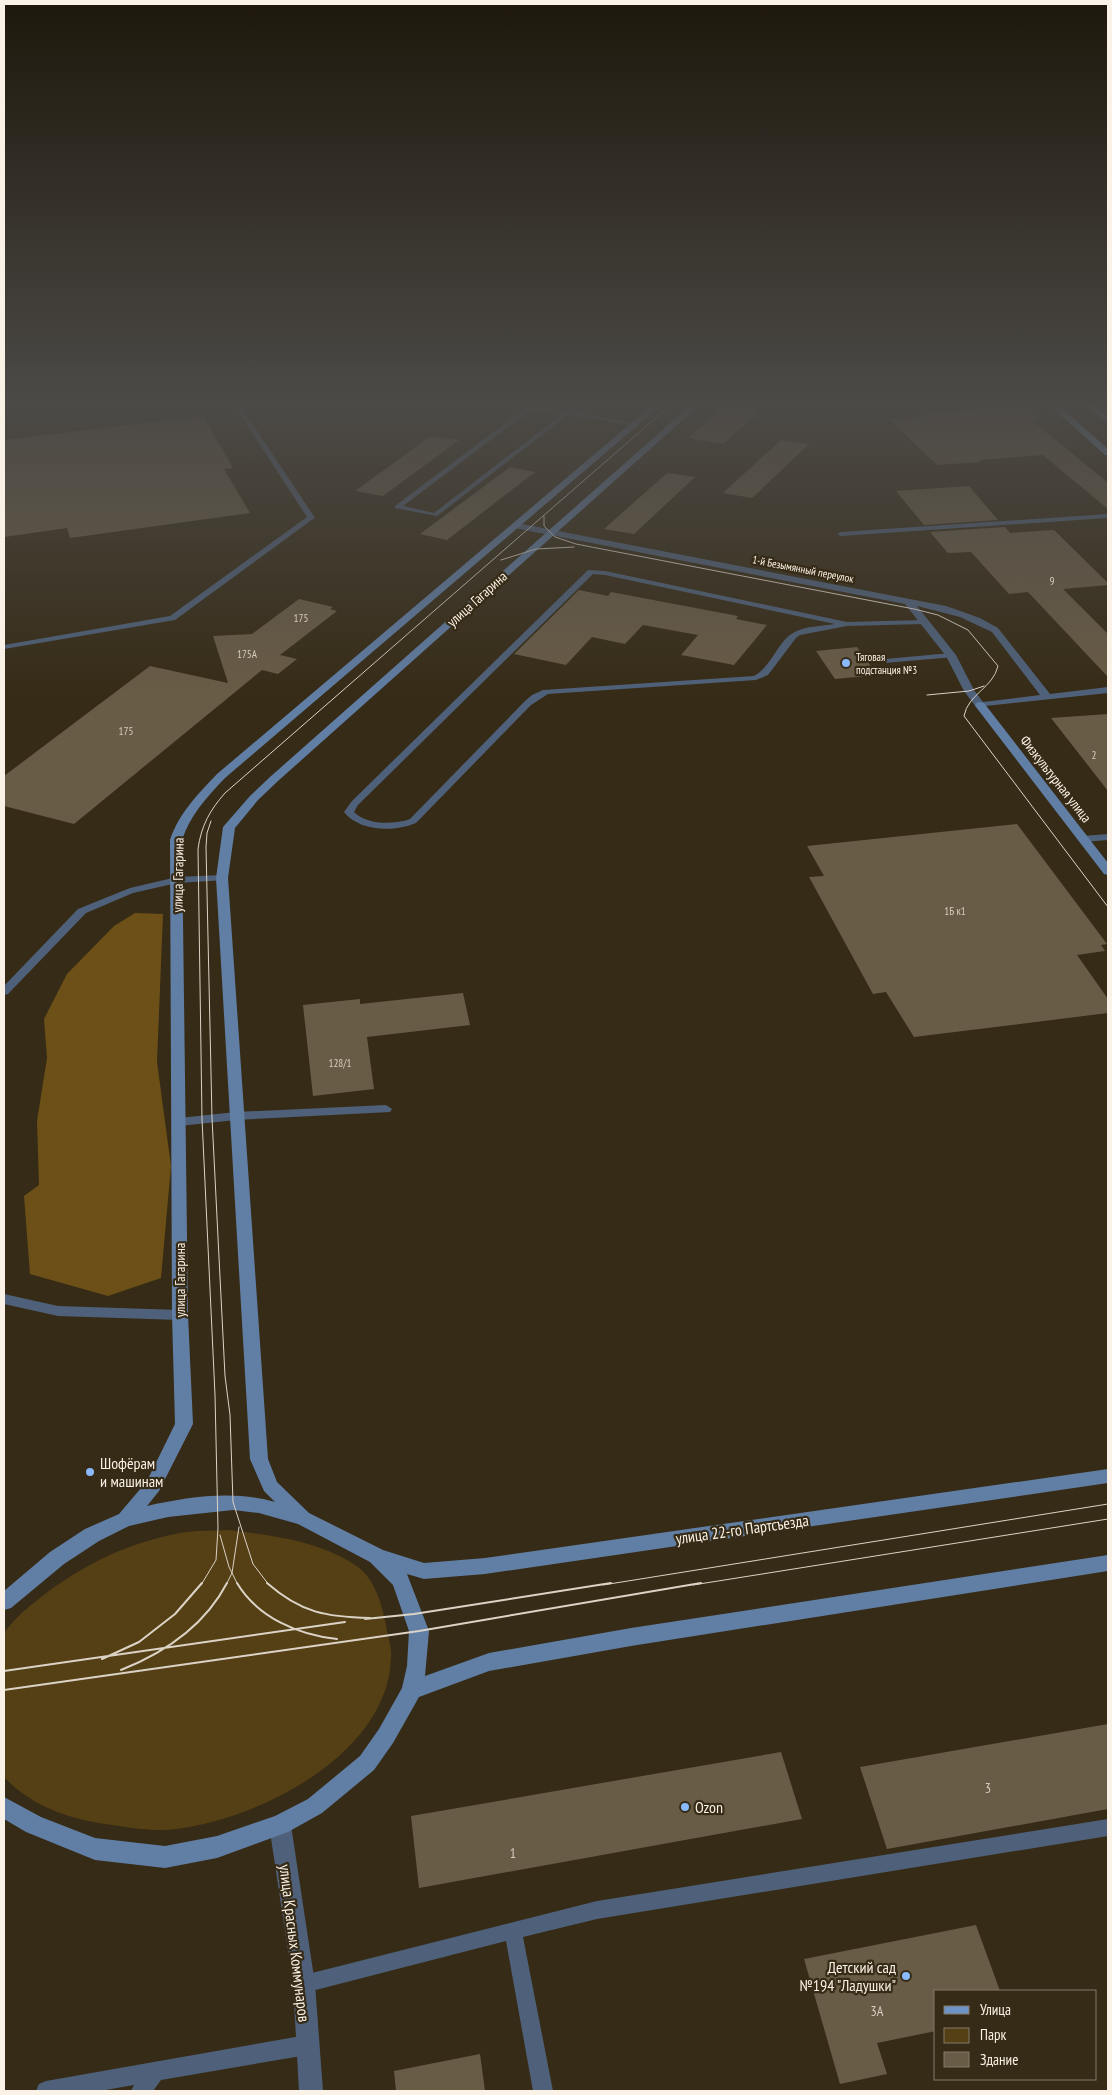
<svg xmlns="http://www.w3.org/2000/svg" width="1112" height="2095" font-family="'PT Sans Narrow',sans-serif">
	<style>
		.green { fill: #553f14 }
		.forest { fill: #6c5017 }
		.building { fill: #695c46 }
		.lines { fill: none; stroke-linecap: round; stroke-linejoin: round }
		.service { fill: #4f617a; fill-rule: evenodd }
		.minor { fill: #4f617a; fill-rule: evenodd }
		.secondary { fill: #617ea5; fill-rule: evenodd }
		.primary { fill: #6e94c6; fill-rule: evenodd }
		.tram-far1 { stroke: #dbd3c6; stroke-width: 1 }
		.tram { stroke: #dbd3c6; stroke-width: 2 }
		.poi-dot { fill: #89bafc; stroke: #362b16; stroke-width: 2 }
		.labels { text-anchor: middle; stroke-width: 4.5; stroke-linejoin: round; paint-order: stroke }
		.far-street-label { font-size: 11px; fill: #faf2e6; stroke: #362b16 }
		.number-label { font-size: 11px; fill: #d6ccbe }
		.far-poi-label { font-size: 11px; fill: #faf2e6; stroke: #362b16; text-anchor: start }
		.street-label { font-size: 14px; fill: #faf2e6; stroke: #362b16 }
		.near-number-label { font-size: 14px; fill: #d6ccbe }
		.near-poi-label { font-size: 16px; fill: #faf2e6; stroke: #362b16; text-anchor: start }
		.near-street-label { font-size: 16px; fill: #faf2e6; stroke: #362b16 }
	</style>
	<rect width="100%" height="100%" fill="#362b16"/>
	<path class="green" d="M228 1530C271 1535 322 1541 358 1567 376 1580 384 1611 387 1631 389 1640 392 1649 391 1658 388 1754 260 1819 176 1829 156 1832 132 1828 112 1825 72 1820 32 1807 4 1777V1633C15 1617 33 1603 49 1591 92 1560 133 1541 186 1532 200 1530 214 1531 228 1530Z"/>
	<path class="forest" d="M135 913 163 914 157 1062 171 1166 161 1278 108 1296 30 1274 24 1196 39 1185 37 1121 47 1058 44 1019 67 974 114 926Z"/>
	<path class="building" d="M730 402H770L723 444 688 438Z
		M991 402H1021L1043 421 1034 422 1108 483V509L1043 455 978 460 981 462 937 465 889 419 928 416 924 412 996 408Z
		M203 416 233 468 224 469 250 513 70 538 67 528 4 537V440Z
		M431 436 459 440 383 496 355 491Z
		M781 440 809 444 752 498 723 493Z
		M510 467 535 472 447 540 420 534Z
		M667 473 695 477 634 534 604 529Z
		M969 486 998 520 924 525 896 491Z
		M1005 527 1010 533 1054 530 1108 583V585L1063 589 1108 634V677L1028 592 1009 594 971 552 948 553 930 532Z
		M579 590 608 596 611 592 738 616 736 619 767 625 734 665 681 655 698 635 643 625 625 644 592 637 566 665 514 654Z
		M299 599 333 607 330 609 337 611 280 655 297 659 278 674 262 670 74 824 4 806V776L150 666 228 683 213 636 252 634Z
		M857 647 877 675 835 679 816 651Z
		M1108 714V791L1051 718Z
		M1017 824 1107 944 1101 945 1105 951 1077 955 1108 999V1013L914 1037 886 992 873 994 809 877 824 876 807 846Z
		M463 993 470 1025 367 1037 374 1089 313 1096 303 1005 360 999V1004Z
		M1108 1724V1809L887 1849 860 1767Z
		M781 1752 802 1819 419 1888 411 1816Z
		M976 1925 1000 1991H936V2031L877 2043 887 2074 840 2084 804 1959Z
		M480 2054 485 2091H396L394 2071Z"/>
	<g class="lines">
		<path class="service" d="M232 402H238L315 518 313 519 175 620 4 649V645L170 616 307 517Z
			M533 402H540L536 406 567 411 577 402H584L573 412 640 424 637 426 568 415 437 516 395 508V506ZM532 409 562 414 434 513 403 506Z
			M1108 514V518L841 536 837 534 841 532Z
			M588 570 605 571 847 622 924 620 928 622 924 624 847 626 800 635 796 638 768 675 756 680 548 694 531 705 416 823C394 832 360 832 344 812L352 801ZM593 574 605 575 835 624C822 626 804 626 793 633 778 641 772 666 754 676L543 690 532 695 525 701 410 819C393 825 367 825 354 812L358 805Z
			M951 653 955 655 954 657 885 663 881 661 885 659Z
			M1108 834V840L1083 842 1078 839 1083 836Z
			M222 875 226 876 227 878 226 880 177 883 133 893 86 913 8 994 4 995V986L78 909 130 888 177 877Z
			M386 1105 392 1109 390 1112 236 1120 179 1126 173 1122 179 1118 236 1112Z
			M4 1294 58 1306 180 1310 185 1311 187 1315 185 1319 180 1320 58 1316 4 1304Z
			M1108 1819V1836L597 1919 523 1937 553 2091H533L506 1941 304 1993 297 1991 295 1984 297 1977 304 1975 597 1901Z
			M307 2035 314 2038 317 2045 314 2052 307 2055 161 2080 153 2091H131L134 2085 100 2091H36L39 2084 46 2081Z"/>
		<path class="minor" d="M517 523 946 606 980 618 998 628 1050 694 1108 687V693L976 707 964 691 946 656 905 604 514 528 513 526ZM917 606 960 617 992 632 1040 695 983 702 974 690 956 655Z
			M280 1815 288 1818 291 1825 315 1984 323 2091H299L293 1984 269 1825 272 1818Z"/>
		<path class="secondary" d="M656 402H665L225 778C207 797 190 815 182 840L188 1315 193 1424 159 1491 147 1506C188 1497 233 1490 275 1502L264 1491 250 1459 216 878 223 827 250 796 270 777 694 402H703L278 781 258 800 235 828 228 878 268 1459 277 1482 309 1513 383 1550 424 1563 485 1558 1108 1469V1483L485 1574 424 1579 407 1574 429 1631 425 1676 489 1653 631 1628 1108 1555V1571L631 1646 489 1671 419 1697 393 1743 374 1770 322 1813 288 1832 217 1858 165 1868 95 1860 26 1832 4 1819V1797L41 1817 95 1838 165 1846 217 1836 275 1816 308 1799 360 1756 379 1729 402 1688 407 1666 409 1631 393 1585 370 1562 298 1524 259 1513 233 1510 168 1517 129 1526 99 1541 64 1564 11 1608 4 1610V1591L50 1552 85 1529 119 1514 147 1481 175 1424 172 1315 170 840C179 813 198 794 217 774Z
			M980 702 984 703 1108 863V875L1104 874 976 707 975 705 976 703Z"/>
		<path class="primary" d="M1046 402H1055L1108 449V455H1105Z
			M1081 402H1090L1108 417V423Z"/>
		<path class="tram-far1" d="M544 516V526L555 537 576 544 914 609 938 615 968 630 998 666C993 688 968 694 964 716L1108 907
			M501 560 536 549 574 547
			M927 695 969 691 984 686
			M211 821 207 833 206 847 212 1118 225 1376 230 1415 233 1502 253 1564 269 1585
			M220 1535 229 1567 238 1585
			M201 1585 216 1560 218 1528 215 1395 202 1119 198 849C201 826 210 810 225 793L674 402
			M226 1585 232 1573 239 1527
			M603 1585 1108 1504
			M693 1585 1108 1519"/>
		<path class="tram" d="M237 1583C258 1618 299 1635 337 1639
			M267 1583C301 1613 327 1617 370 1618
			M365 1619 414 1614 611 1583
			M102 1659 139 1642 175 1614 202 1583
			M121 1670C164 1653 205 1625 227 1583
			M4 1671 345 1622
			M4 1690 419 1631 701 1583"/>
	</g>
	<linearGradient id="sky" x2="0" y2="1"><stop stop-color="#1e180c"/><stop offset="0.58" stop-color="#4c4a47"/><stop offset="1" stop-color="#4c4a47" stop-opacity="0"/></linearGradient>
	<rect width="1112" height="696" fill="url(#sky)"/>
	<g class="poi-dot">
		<circle cx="846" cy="663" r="5"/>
		<circle cx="90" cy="1472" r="5"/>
		<circle cx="685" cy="1807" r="5"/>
		<circle cx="906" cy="1976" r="5"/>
	</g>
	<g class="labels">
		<g class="far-street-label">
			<text transform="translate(803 569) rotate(11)" y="4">1-й Безымянный переулок</text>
		</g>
		<g class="number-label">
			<text x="1052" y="585">9</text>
			<text x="301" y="622">175</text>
			<text x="247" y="658">175А</text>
			<text x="126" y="735">175</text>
			<text x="1094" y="759">2</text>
			<text x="955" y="915">1Б к1</text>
			<text x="340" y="1067">128/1</text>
		</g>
		<g class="far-poi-label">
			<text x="856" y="661">Тяговая<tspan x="856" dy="13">подстанция №3</tspan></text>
		</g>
		<g class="street-label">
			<text transform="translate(477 599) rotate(-42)" y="5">улица Гагарина</text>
			<text transform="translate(1056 779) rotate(52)" y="5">Физкультурная улица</text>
			<text transform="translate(178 875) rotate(-89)" y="5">улица Гагарина</text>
			<text transform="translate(180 1280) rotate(-90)" y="5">улица Гагарина</text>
		</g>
		<g class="near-number-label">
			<text x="988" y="1793">3</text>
			<text x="513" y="1858">1</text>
			<text x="877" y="2016">3А</text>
		</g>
		<g class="near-poi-label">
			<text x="100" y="1469">Шофёрам<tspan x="100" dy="18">и машинам</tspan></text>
			<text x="695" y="1813">Ozon</text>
			<text x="896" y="1973" text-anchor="end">Детский сад<tspan x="896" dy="18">№194 "Ладушки"</tspan></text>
		</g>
		<g class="near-street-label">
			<text transform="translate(742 1529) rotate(-8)" y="6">улица 22-го Партсъезда</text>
			<text transform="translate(295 1943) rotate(83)" y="6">улица Красных Коммунаров</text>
		</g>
	</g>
	<rect width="1112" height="2095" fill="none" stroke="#faf2e6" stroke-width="10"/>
	<rect x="934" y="1990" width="162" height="90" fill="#362b16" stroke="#847b69"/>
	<rect x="944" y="2006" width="25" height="8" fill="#6e94c6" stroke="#847b69"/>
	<text x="980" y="2015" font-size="15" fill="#faf2e6">Улица</text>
	<rect x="944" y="2028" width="25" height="15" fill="#553f14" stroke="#847b69"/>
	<text x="980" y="2040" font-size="15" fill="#faf2e6">Парк</text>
	<rect x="944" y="2052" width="25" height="15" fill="#695c46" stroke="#847b69"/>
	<text x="980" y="2065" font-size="15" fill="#faf2e6">Здание</text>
</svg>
